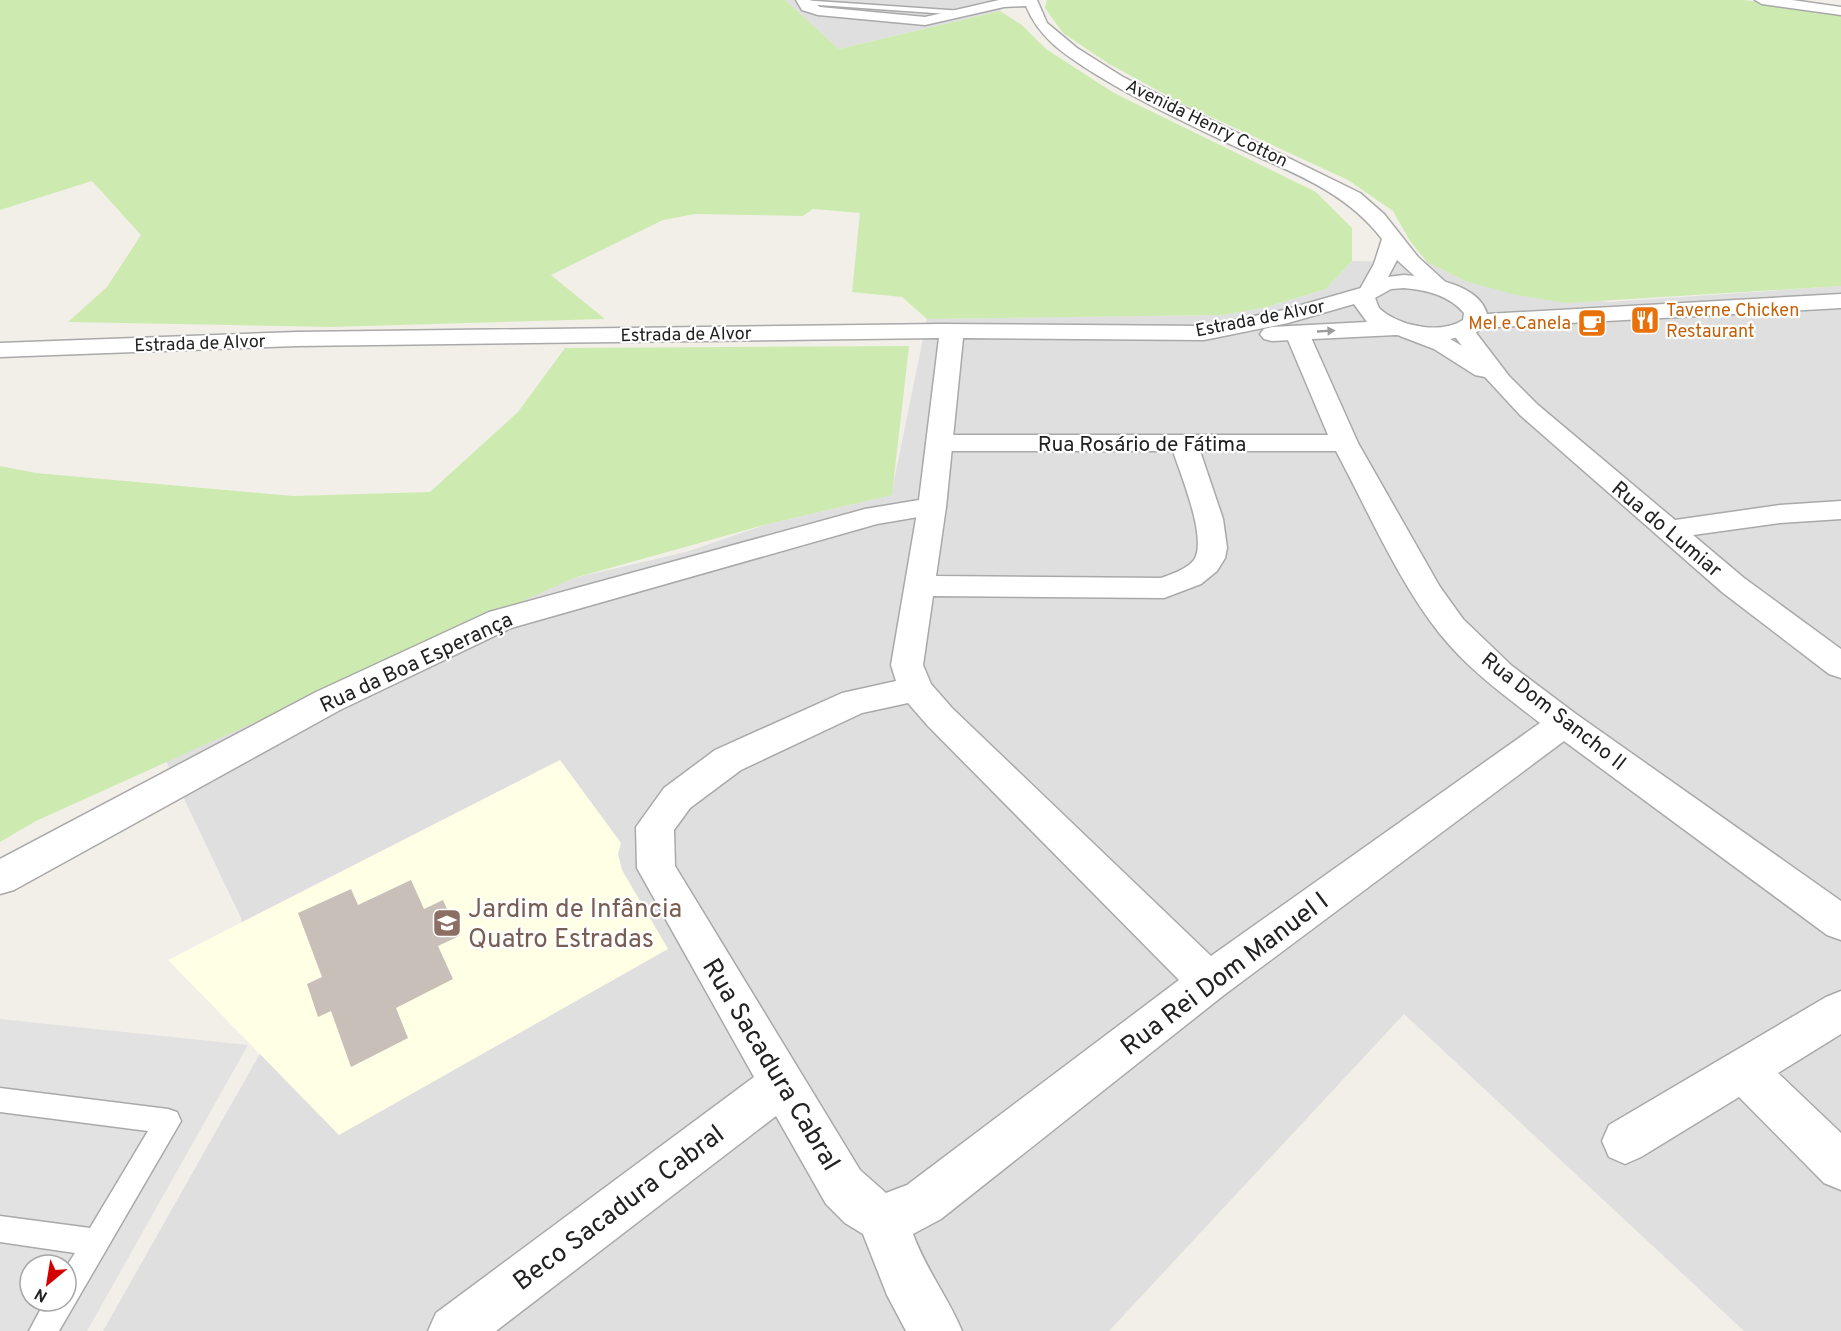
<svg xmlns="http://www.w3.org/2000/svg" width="1841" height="1331" font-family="Overpass,sans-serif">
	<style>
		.residential { fill: #e0dfdf }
		.education { fill: #ffffe5 }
		.grass { fill: #cdebb0 }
		.parking { fill: #e2e2e2; fill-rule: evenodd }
		.building { fill: #c7bfb8 }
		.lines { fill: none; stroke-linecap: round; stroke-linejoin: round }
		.service-casing { stroke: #a9a9a9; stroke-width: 3 }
		.minor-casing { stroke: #a9a9a9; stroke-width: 3 }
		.tertiary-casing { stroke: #a9a9a9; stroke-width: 3 }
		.service { fill: #fff; fill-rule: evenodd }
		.minor { fill: #fff; fill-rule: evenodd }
		.tertiary { fill: #fff; fill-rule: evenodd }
		.oneway { fill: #9c9c9c }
		.labels { text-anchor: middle; stroke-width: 4.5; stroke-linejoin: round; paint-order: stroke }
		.far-street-label { font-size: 18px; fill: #222; stroke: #fff }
		.far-food-label { font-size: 18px; fill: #c56008; stroke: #fff; text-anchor: start }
		.street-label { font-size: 21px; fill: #222; stroke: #fff }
		.near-education-label { font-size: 26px; fill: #785e54; stroke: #fff; text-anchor: start }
		.near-street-label { font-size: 26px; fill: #222; stroke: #fff }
	</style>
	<rect width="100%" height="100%" fill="#f2efe9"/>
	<path class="residential" d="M785 0H1009L1000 11 839 49Z
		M1352 261 1427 262 1465 281 1608 302 1841 286V1331H1744L1404 1014 1109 1331H103L262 1050 241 918 166 761 574 578 686 552 768 524 891 495 927 319 1223 315 1267 307 1326 289Z"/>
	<path class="education" d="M560 760 621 843 618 854 622 870 668 949 339 1135 168 960Z"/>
	<path class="grass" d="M0 0H785L839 49 1000 11 1022 25 1046 49 1114 93 1316 192 1352 228V261L1326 289 1267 307 1223 315 927 319 902 297 852 292 860 213 813 209 803 216 695 214 663 220 551 275 605 319 332 327 68 322 107 287 141 235 92 181 0 210Z
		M1047 0H1743L1841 13V286L1566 303 1516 295 1465 281 1427 262 1410 241 1393 211 1348 180 1181 103 1109 64 1063 33 1045 8Z
		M909 346 892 495 768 524 574 578 36 821 0 842V466L36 473 293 496 430 492 518 412 565 348Z"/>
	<path class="parking" d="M0 1019 248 1045 87 1331H0ZM30 1265H66V1301H30Z"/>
	<path class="building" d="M411 880 424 909 443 900 459 936 438 946 453 979 396 1008 408 1038 351 1067 331 1011 318 1017 307 984 322 977 298 913 351 889 358 905Z"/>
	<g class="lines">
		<g class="service-casing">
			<path id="service" d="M801 0 963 11 967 13 963 15 804 4Z
				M0 1088 168 1109 177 1112 181 1121 59 1331H29L45 1301H66V1267L75 1253 0 1242V1216L90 1228 148 1131 0 1112Z"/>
		</g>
		<g class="minor-casing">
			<path id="minor" d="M796 0H810L820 7 925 17 999 0H1037L1047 23 1077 48 1123 77 1360 193 1384 214 1418 257 1452 288 1449 293H1433L1397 260 1379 294H1363L1360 289 1374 264 1382 239C1345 190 1288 171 1234 146 1186 123 1137 100 1092 72 1064 54 1039 38 1026 6L1004 7 925 25 818 15 802 10Z
				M1755 0H1792L1841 7V15L1762 4Z
				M1462 323 1470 325 1509 376 1538 405 1675 520 1780 505 1841 501V519L1780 523 1693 535 1744 578 1841 649V678L1829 674 1722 592 1520 415 1485 377 1475 375 1434 349 1400 336 1396 331 1400 326C1419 321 1445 336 1462 346L1450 330 1454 325Z
				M1297 326 1305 328 1309 333 1358 443 1440 587 1463 619 1512 666 1576 714 1841 901V940L1827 935 1564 741 1224 995 941 1219 913 1234C925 1268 948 1297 962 1331H906L887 1295 863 1234 845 1223 826 1204 776 1116 496 1331H428L436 1313 754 1077 637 868 636 827 664 788 715 750 842 693 896 681 891 665 918 507 922 501 932 498 942 501 946 507 936 576 1161 578C1172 574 1187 569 1194 560 1208 539 1180 473 1173 451H939L930 449 926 443 930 437 939 435H1328L1285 333 1289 328ZM1200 451H1336C1367 509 1399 583 1440 634 1468 669 1505 696 1540 723L1211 956 952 708 931 684 923 665 933 596 1164 598 1201 584 1217 571 1225 558 1227 548 1223 519ZM908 703 928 726 1179 980 907 1185 886 1193 860 1170 675 866 674 830 690 808 741 770 862 713Z
				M1841 991V1034L1778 1073 1841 1133V1190L1824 1183 1739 1097 1641 1157 1625 1164 1609 1157 1602 1141 1609 1125 1826 997Z"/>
		</g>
		<g class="tertiary-casing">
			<path id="tertiary" d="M1404 275C1430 277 1479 284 1487 314L1841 294V308L1481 328 1477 332 1443 341 1396 335 1272 341 1264 339 1260 334 1264 329 1272 327 1367 322 1354 304 1288 323 1204 340 963 338 946 507 942 513 877 524 511 628 340 710 14 890 0 894V859L316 692 489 612 865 509 919 500 939 338 297 346 0 357V343L297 332 941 324 1204 326 1284 310 1361 288 1379 278ZM1404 288C1426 290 1449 295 1464 313L1463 320C1440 335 1398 326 1379 308L1375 298 1391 289Z"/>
		</g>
		<use href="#service" class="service"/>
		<use href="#minor" class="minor"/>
		<use href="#tertiary" class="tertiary"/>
	</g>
	<defs><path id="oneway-solid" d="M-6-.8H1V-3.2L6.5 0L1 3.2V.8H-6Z" transform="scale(1.5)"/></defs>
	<use class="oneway" href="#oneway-solid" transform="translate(1326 331) rotate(-3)"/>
	<defs>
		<g id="restaurant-square" transform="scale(1.5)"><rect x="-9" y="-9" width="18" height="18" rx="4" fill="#e8710a" stroke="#fff"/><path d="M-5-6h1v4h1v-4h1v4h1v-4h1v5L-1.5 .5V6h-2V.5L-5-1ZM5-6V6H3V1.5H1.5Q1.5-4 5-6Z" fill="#fff"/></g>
		<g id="cafe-square" transform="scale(1.5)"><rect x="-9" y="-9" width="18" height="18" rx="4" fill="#e8710a" stroke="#fff"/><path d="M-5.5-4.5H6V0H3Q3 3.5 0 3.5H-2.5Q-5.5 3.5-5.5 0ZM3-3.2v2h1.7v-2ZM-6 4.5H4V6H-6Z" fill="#fff"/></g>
		<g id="school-square" transform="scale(1.5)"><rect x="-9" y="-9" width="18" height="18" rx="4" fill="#8d6e63" stroke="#fff"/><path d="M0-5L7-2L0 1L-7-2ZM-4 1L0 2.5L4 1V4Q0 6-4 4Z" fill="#fff"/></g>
	</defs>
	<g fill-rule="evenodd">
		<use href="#restaurant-square" x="1645" y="320"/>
		<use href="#cafe-square" x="1592" y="323"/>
		<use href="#school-square" x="447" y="923"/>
	</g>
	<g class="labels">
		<g class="far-street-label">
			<text transform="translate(1207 123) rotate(26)" y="6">Avenida Henry Cotton</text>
			<text transform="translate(1260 318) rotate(-11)" y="6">Estrada de Alvor</text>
			<text transform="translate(686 334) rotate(-1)" y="6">Estrada de Alvor</text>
			<text transform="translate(200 343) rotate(-2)" y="6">Estrada de Alvor</text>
		</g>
		<g class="far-food-label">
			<text x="1666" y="316">Taverne Chicken<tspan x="1666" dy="21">Restaurant</tspan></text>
			<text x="1571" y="329" text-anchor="end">Mel e Canela</text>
		</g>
		<g class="street-label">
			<text x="1142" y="451">Rua Rosário de Fátima</text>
			<text transform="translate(1667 529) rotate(40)" y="7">Rua do Lumiar</text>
			<text transform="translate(416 662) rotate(-25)" y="7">Rua da Boa Esperança</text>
			<text transform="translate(1554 711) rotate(38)" y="7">Rua Dom Sancho II</text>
		</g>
		<g class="near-education-label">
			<text x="468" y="917">Jardim de Infância<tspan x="468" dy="30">Quatro Estradas</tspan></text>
		</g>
		<g class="near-street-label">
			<text transform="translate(1224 973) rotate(-37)" y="9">Rua Rei Dom Manuel I</text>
			<text transform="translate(772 1064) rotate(59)" y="9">Rua Sacadura Cabral</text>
			<text transform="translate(618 1207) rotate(-37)" y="9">Beco Sacadura Cabral</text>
		</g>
	</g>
	<g transform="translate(48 1283) rotate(210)"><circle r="28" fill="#ffffff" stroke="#a7a7a7" stroke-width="1.5"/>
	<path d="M0-4.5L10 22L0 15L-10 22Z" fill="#d40000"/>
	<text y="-9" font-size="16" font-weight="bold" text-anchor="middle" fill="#222222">N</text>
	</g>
</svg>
